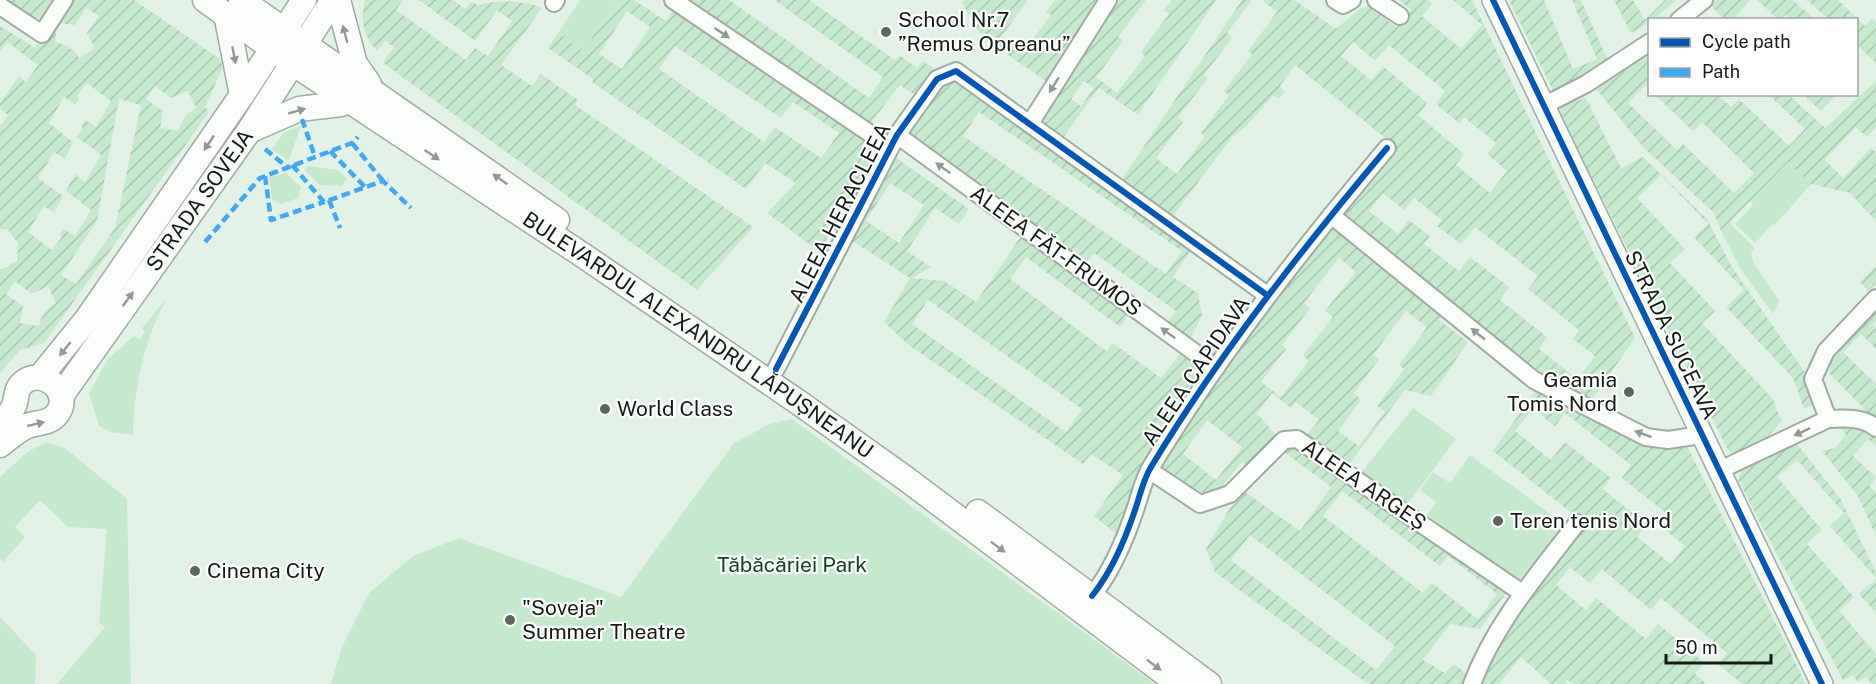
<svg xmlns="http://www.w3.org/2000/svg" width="1876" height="684" font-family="'Public Sans',sans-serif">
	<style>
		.green { fill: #c5e9cd }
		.garden { fill: url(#garden-furrows); fill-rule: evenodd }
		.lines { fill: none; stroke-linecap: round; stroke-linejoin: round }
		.minor-casing { stroke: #9faaa1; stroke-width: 20 }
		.tertiary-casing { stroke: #9faaa1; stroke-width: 24 }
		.secondary-casing { stroke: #9faaa1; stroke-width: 27 }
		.minor { stroke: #fbfdfb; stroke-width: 16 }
		.tertiary { stroke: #fbfdfb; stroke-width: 21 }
		.secondary { stroke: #fbfdfb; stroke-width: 24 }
		.quiet { stroke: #3fa9f5; stroke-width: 4.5; stroke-dasharray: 9 4.5; stroke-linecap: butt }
		.cycleway-casing { stroke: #fff; stroke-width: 10 }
		.cycleway { stroke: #0057b8; stroke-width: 6 }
		.oneway { fill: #929893 }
		.poi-dot { fill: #5b675e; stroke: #fff; stroke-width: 2 }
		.labels { text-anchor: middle; stroke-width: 4.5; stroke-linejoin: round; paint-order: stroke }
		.poi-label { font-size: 21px; fill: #121c14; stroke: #fff; text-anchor: start }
		.street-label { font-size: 21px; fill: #121c14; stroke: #fff }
		.park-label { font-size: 21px; fill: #144223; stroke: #fff }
	</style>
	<defs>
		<pattern id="garden-furrows" width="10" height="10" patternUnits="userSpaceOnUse" patternTransform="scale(1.5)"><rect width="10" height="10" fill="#c5e9cd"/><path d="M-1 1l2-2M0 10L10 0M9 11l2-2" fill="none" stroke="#a8c7af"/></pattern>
	</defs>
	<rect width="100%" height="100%" fill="#e3f2e6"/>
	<path class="green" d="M580 0H618L583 51 558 33Z
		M301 126 289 160 271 150 284 132Z
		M1788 162 1811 184 1775 225 1773 224 1755 243 1735 224 1753 205 1750 201Z
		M308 166 338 170 347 179 342 186 319 185 305 170Z
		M286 173 301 187 298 198 281 204 272 200 269 177Z
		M1729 222 1755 248 1751 253 1754 264 1779 301 1773 314 1740 268 1721 231Z
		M167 298C144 340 134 387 133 435L110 432 99 426 89 393 108 359 134 336 139 339 145 332 142 328Z
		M1413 408 1456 439 1407 505 1361 473Z
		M792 419 1155 684H331L342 647 369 593 413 556 459 538 621 597 734 443 770 424Z
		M47 442 65 448 127 499 131 684H57L105 627 99 622 107 529 68 527 40 500 15 527 25 537 3 562 0 559V477L27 452Z
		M1470 455 1564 524 1521 584 1427 515 1436 502 1420 490 1433 472 1450 483Z
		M0 617 36 655 35 684H0Z"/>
	<path class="garden" d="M1 0H57L44 18H29Z
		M69 0H134L220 59 223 67 205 107 209 112 44 343 20 350 0 373V270L17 261 18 243 7 229H0V126L8 115 0 109V103L19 76 26 82 38 65 7 42 0 51V26L35 48ZM86 8 99 16 87 33 95 48 79 58C73 48 65 44 55 42L57 23 75 25ZM87 83 111 101 96 127 85 120 81 126 83 128 77 137 101 155 85 182 75 174 66 191 91 210 75 236 64 229 60 234 62 237 52 250 28 232 44 206 54 213 63 196 38 178 54 152 65 159 73 142 49 123 64 97 75 105 79 99 77 96ZM155 86 171 98 188 91 196 108C186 113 181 121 179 131L160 128 163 111 146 99ZM119 99 141 105 115 228 76 284 61 275 97 221ZM15 281 31 294 48 286 56 303C46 308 41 316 39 326L20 323 23 306 6 294Z
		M365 0H403L396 10 466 60 475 48 488 56 512 21 497 10 475 41 419 0H453L465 9 471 2 479 5C497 0 523 0 542 8L501 65 532 86 541 74 578 100 575 105 753 227 697 290 383 63 394 47 385 41 377 51C363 36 360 19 365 0Z
		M618 0H634L666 21 681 0H729L869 98 883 77 774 0H809L895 60 900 55 917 68 923 61 934 68 913 94 900 85 862 134 969 209 959 224 935 208 907 251 931 267 912 278 944 281 976 302 1022 235 1128 315 1120 327 1026 257 1010 279 1106 351 1113 343 1161 378 1180 354 1200 369 1179 401 1140 472 1119 536 1094 516 1123 475 1091 454 1083 464 910 346 884 322 910 278 832 228 820 252 767 213 796 183 765 163 746 189 592 82 593 79 548 48 558 33 583 51ZM627 11 650 27 622 69 599 54ZM675 46 781 118 793 102 839 133 821 158 775 127 764 142 659 69ZM890 183 924 205 899 243 866 221ZM928 300 1082 409 1066 432 912 324Z
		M965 0H1028L1001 37 1022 53 1051 15 1046 12 1055 0H1146L1118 37 1123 41 1096 77 1117 93 1145 56 1141 52 1169 14 1164 10 1172 0H1216L1138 115 1099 88 1062 139 1038 122 1058 89 983 38 962 3ZM1084 81 1094 88 1081 106 1071 99Z
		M1242 0H1252L1227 33 1232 38 1204 75 1208 78 1178 117 1183 122 1156 158 1177 174 1205 136 1201 133 1229 95 1224 91 1252 54 1248 51 1277 12 1262 0H1294L1336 29 1360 9 1370 6 1396 27 1411 10 1399 0H1428L1432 4 1422 16 1461 49 1482 25 1453 0H1472L1635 338 1591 401 1642 429 1680 432 1806 684H1742L1718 664 1727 653 1661 598 1651 610 1602 569 1590 583 1570 567 1556 585 1586 610 1596 598 1646 639 1658 624 1704 662 1695 674 1707 684H1573L1568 680 1565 684H1551L1521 657 1499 684H1480L1528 594 1583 522 1493 451 1546 376 1452 304 1439 320 1468 342 1431 396 1405 390 1348 466 1304 439 1319 420 1296 402 1291 408 1272 393 1257 414 1278 437 1252 467 1242 462 1221 488 1209 495 1191 487 1157 463 1271 299 1394 145 1295 65 1280 86 1285 92 1280 98 1273 96 1247 125 1232 137 1172 217 1199 238 1173 277 1198 293 1202 316 1189 341 1166 325 1176 311 1094 253 1084 266 905 133 938 87 958 80 1116 188ZM1353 42 1375 61 1389 45 1445 91 1436 104 1459 123 1464 117 1496 143 1487 154 1507 171 1490 193 1456 165 1464 154 1418 115 1427 103 1383 66 1371 80 1341 56ZM979 112 1182 251 1166 274 963 136ZM1383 193 1404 210 1414 198 1442 220 1437 226 1461 244 1475 227 1538 276 1528 289 1579 330 1573 339 1595 356 1577 379 1539 349 1547 337 1500 300 1509 287 1470 257 1459 271 1424 244 1430 236 1409 220 1398 234 1369 211ZM1339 258 1356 272 1325 311 1333 317 1303 355 1309 361 1281 397 1261 382 1286 349 1282 345 1310 308 1304 303ZM1406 311 1427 327 1399 365 1404 369 1377 406 1385 412 1359 446 1338 431 1361 400 1354 393 1379 359 1373 355ZM1533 409 1555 426 1565 413 1631 465 1622 478 1671 517 1663 528 1685 546 1671 564 1637 537 1647 524 1602 489 1611 478 1565 442 1551 460 1515 431ZM1207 420 1242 447 1216 480 1183 454Z
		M1509 0H1544L1573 69 1597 59 1572 0H1581L1609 63 1554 93Z
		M1614 0H1633L1645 20 1665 0H1676L1655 19 1650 20 1649 23 1631 33Z
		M1713 0H1750L1736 16 1739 19H1725L1709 4Z
		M1757 0H1793L1814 19H1791L1786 15 1778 19Z
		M1807 0H1838L1865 26 1872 19 1876 22V63L1857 45 1856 20 1828 19Z
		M1649 47V89L1645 85 1628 103 1677 150 1683 144 1734 193 1754 173 1702 122 1693 131 1655 95H1718L1731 107 1739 99 1789 146 1805 129 1769 95H1789L1825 128 1876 81V127L1867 137 1856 127 1825 160 1843 178 1871 148 1876 153V221L1850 193 1811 184 1788 162 1721 231 1714 213 1643 147 1593 85Z
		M1804 95H1836L1821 111Z
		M1586 98 1621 168 1643 157 1707 219 1732 267 1808 377 1817 403 1804 409 1793 378 1726 307 1744 290 1694 237 1708 224 1661 175 1637 198 1685 249 1670 263 1715 311 1702 323 1772 398 1782 421 1767 438 1734 454 1729 452 1556 106Z
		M1876 266V284L1868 291 1860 282Z
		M1876 306V321L1873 325 1876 329V349L1861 334 1843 352 1876 384V421L1829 373 1834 348Z
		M1840 428 1869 430 1876 436V446L1868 439 1853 456 1876 477 1869 486 1876 492V536L1858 496 1822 451 1835 448 1846 435Z
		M1796 443 1840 498 1876 572V578L1830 526 1844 513 1797 460 1777 477 1822 530 1807 544 1854 597 1839 611 1876 654V684H1871L1867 677 1857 682 1854 675 1843 680 1738 480 1742 470Z
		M1284 444 1298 448 1508 590 1480 629 1450 624 1423 660 1445 673 1454 664 1469 676 1466 684H1368L1215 572 1206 549 1241 489 1300 531 1331 487 1280 449ZM1342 491 1440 566 1448 556 1497 594 1478 619 1432 583 1423 593 1323 516ZM1250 535 1395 646 1376 670 1231 560Z
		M1876 579V613L1859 594Z"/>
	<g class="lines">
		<g class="minor-casing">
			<path id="minor" d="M673 0 890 147
				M1335 0 1343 5 1352 0
				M1376 0 1400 16
				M554 3 556 0
				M0 6 42 34 64 0
				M1679 20 1704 0
				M1543 106 1586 84 1650 42
				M1031 122 1108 0
				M897 135 1216 368
				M1331 215 1534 380 1646 437 1668 440 1701 435
				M776 369 897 135 937 79 956 71 1267 295
				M1828 419 1813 379 1826 351 1876 298
				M1149 470 1200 504 1230 494 1284 440 1297 439 1522 593
				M1718 471 1828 419C1844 418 1864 417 1876 428
				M1092 596C1112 571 1125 540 1135 510 1140 496 1143 480 1151 467 1220 353 1302 249 1387 148
				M1472 684C1495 623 1538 574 1577 523"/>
		</g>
		<g class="tertiary-casing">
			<path id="tertiary" d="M1493 0 1822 684"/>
		</g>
		<g class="secondary-casing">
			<g id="secondary">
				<path id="s1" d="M205 0 294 64 584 256 798 402 905 478 1179 684"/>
				<path d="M241 0 557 220"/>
				<path d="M338 0 355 64 369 84"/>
				<path d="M226 14 242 95"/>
				<path d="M251 130 299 109 341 104 347 100"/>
				<path d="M40 377 87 319 242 95 304 0"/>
				<path id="s2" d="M61 396 249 131 333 0"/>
				<path d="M0 427C4 420 13 411 15 403 17 394 16 388 24 382 44 367 73 393 57 414 49 424 38 422 27 426 18 430 9 438 0 445"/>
				<path d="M978 512 1209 684"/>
			</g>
		</g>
		<use href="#minor" class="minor"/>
		<use href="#tertiary" class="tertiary"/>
		<use href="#secondary" class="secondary"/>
		<path class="quiet" d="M302 119 315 157
			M352 143 383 181 388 179
			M265 149 287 167
			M330 151 365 187
			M292 165 324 202 383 181 411 208
			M265 176 271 220 324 202
			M329 200 340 228
			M205 242 260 178 352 143 358 137"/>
		<g class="cycleway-casing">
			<path id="cycleway" d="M1493 0 1822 684
				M776 369 897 135 937 79 956 71 1267 295
				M1092 596C1112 571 1125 540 1135 510 1140 496 1143 480 1151 467 1220 353 1302 249 1387 148"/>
		</g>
		<use href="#cycleway" class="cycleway"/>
	</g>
	<defs><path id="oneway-solid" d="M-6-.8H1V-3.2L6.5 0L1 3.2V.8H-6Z" transform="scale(1.5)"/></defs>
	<g class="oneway">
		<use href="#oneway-solid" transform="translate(722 33) rotate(34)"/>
		<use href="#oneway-solid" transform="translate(345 34) rotate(-105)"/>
		<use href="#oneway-solid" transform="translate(234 55) rotate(79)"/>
		<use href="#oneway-solid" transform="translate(1054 85) rotate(122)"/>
		<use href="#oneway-solid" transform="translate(297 111) rotate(-16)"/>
		<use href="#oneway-solid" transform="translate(209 143) rotate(124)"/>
		<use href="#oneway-solid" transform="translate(432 155) rotate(34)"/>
		<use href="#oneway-solid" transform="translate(943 168) rotate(-144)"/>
		<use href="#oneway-solid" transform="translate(500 179) rotate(-145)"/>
		<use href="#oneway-solid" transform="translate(128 299) rotate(-54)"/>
		<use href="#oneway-solid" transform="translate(1168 333) rotate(-144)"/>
		<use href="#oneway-solid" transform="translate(1478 334) rotate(-141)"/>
		<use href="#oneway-solid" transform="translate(65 349) rotate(129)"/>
		<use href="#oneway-solid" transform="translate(36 424) rotate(-13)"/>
		<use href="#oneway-solid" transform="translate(1802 432) rotate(155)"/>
		<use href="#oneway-solid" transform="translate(1643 434) rotate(-160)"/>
		<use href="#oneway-solid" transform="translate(998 547) rotate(37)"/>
		<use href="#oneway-solid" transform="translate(1154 665) rotate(37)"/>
	</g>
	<g class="poi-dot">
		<circle cx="886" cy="32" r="6"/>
		<circle cx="1629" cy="392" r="6"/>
		<circle cx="605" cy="409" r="6"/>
		<circle cx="1498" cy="521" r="6"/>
		<circle cx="195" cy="571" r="6"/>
		<circle cx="510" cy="620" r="6"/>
	</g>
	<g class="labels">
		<g class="poi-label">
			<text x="898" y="27">School Nr.7<tspan x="898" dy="24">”Remus Opreanu”</tspan></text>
			<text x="1617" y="387" text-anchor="end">Geamia<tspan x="1617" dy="24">Tomis Nord</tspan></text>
			<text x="617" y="416">World Class</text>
			<text x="1510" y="528">Teren tenis Nord</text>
			<text x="207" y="578">Cinema City</text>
			<text x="522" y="615">"Soveja"<tspan x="522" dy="24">Summer Theatre</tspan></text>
		</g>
		<g class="street-label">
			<text dy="7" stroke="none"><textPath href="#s2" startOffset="240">STRADA SOVEJA</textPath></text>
			<text transform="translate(840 213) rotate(-63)" y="7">ALEEA HERACLEEA</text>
			<text transform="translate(1056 251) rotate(36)" y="7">ALEEA FĂT-FRUMOS</text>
			<text dy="7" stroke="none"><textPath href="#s1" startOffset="596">BULEVARDUL ALEXANDRU LĂPUȘNEANU</textPath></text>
			<text transform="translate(1671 335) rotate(64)" y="7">STRADA SUCEAVA</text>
			<text transform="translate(1196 371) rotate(-56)" y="7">ALEEA CAPIDAVA</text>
			<text transform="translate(1364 485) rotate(34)" y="7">ALEEA ARGEȘ</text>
		</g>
		<g class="park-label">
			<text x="792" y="572">Tăbăcăriei Park</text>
		</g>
	</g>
	<rect x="1648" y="18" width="210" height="78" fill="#ffffff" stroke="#a0a4a1" stroke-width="1.5"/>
	<rect x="1660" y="38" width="30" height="9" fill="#0057b8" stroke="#a0a4a1" stroke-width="1.5"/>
	<text x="1702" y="48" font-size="18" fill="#121c14">Cycle path</text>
	<rect x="1660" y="68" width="30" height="9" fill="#3fa9f5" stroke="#a0a4a1" stroke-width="1.5"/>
	<text x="1702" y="78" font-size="18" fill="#121c14">Path</text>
	<path d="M1666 654v9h105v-9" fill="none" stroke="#121c14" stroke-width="3"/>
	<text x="1675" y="654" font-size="18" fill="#121c14" stroke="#ffffff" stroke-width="4.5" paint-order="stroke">50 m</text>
</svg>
